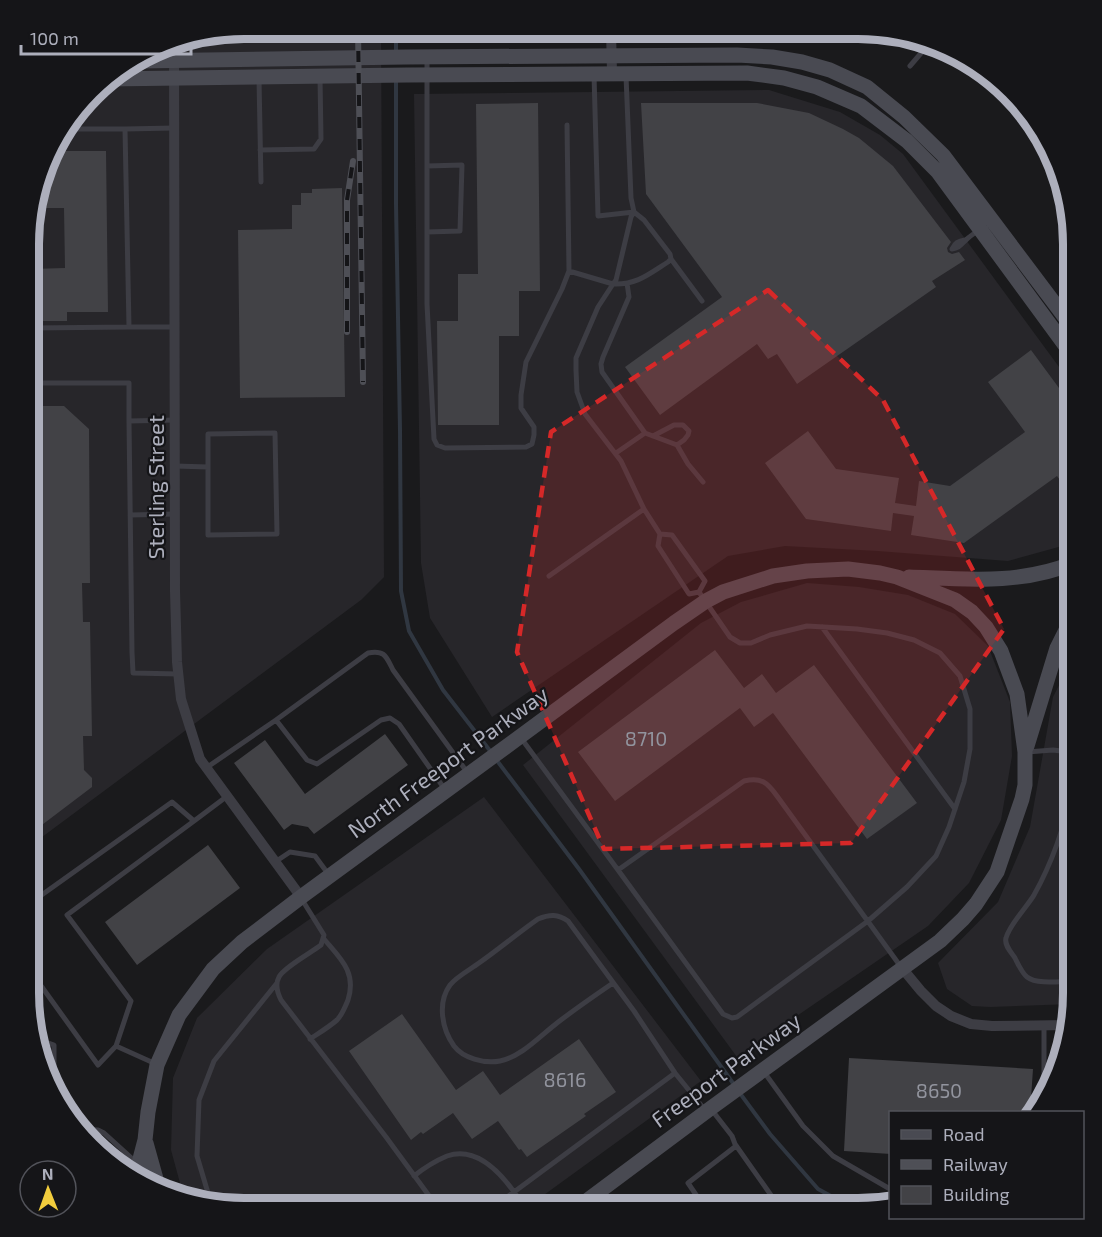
<svg xmlns="http://www.w3.org/2000/svg" width="1102" height="1237" font-family="'Exo 2',sans-serif">
	<style>
		.built { fill: #27262a }
		.lines { fill: none; stroke-linecap: round; stroke-linejoin: round }
		.stream { stroke: #303741; stroke-width: 4 }
		.building { fill: #424246 }
		.lane { stroke: #3d3d44; stroke-width: 5 }
		.street { stroke: #3d3d44; stroke-width: 10 }
		.secondary { stroke: #494a52; stroke-width: 15 }
		.rail-casing { stroke: #4e4f56; stroke-width: 6 }
		.rail { stroke: #151518; stroke-width: 4; stroke-dasharray: 11; stroke-linecap: butt }
		.marked { fill: #d62828; fill-opacity: 0.2; stroke: #d62828; stroke-width: 4.5; stroke-dasharray: 12 8; stroke-linejoin: round }
		.labels { text-anchor: middle; stroke-width: 4.5; stroke-linejoin: round; paint-order: stroke }
		.number-label { font-size: 20px; fill: #92949e }
		.street-label { font-size: 22px; fill: #adafbc; stroke: #151518 }
		.rim { fill: none; stroke: #adafbc; stroke-width: 8 }
	</style>
	<rect width="100%" height="100%" fill="#1a1a1c"/>
	<path class="built" d="M244 29H381L384 577 361 600 30 846 33 202 57 136 102 82 174 40Z
		M769 90 840 112 880 135 903 154 1073 386V543L1008 561 878 551 785 546 728 556 492 717 430 618 421 563 414 94Z
		M807 583 859 587 908 595 955 614 988 646 1010 702 1012 756 1001 820 969 883 928 926 737 1057 523 765 701 623 741 602Z
		M1073 658V1004L990 1007 972 1006 947 989 938 963 998 902 1030 827 1053 697Z
		M484 797 701 1081 526 1208H229L183 1194 171 1150 173 1078 197 1018 267 949Z"/>
	<g class="lines">
		<path class="stream" d="M396 29V52
			M396 78V204L400 430 401 591 409 631 443 690 491 752
			M495 758 579 869 735 1086
			M739 1092 770 1134 818 1189 853 1208"/>
	</g>
	<path class="building" d="M538 103 540 291H519V336H499V425H438L437 321H458V274H478L476 104Z
		M641 103H757L809 113 843 129 859 138 893 166 951 242 947 248 948 252 952 254 959 252 965 260 932 281 936 287 797 384 777 354 768 359 757 344 660 415 625 367 722 297 646 194Z
		M54 145H65V151H106L108 312H67V321H32V269L65 268 64 208H33V202Z
		M342 188 345 397 240 398 238 230 292 229V205H301V193H312V189Z
		M1031 350 1073 407V498L1057 476 964 543 911 535 914 516 893 513 891 531 806 519 765 463 808 431 836 469 899 478 895 503 916 506 919 481 950 486 1025 432 988 382Z
		M32 406H64L89 429 90 583H82L83 622H90L92 736H83L84 770 92 778V787L30 834Z
		M715 650 744 688 762 674 776 693 814 665 917 803 867 839 773 713 754 727 740 708 615 801 578 752Z
		M385 734 408 765 314 834 308 827 292 824 284 830 234 763 265 740 305 794Z
		M208 845 240 888 137 965 105 922Z
		M402 1014 456 1090 483 1071 500 1095 579 1039 616 1092 584 1114 586 1116 527 1157 521 1149 519 1150 498 1121 472 1139 453 1113 423 1134 421 1132 411 1140 349 1051Z
		M849 1058 1033 1069 1030 1113H891V1154L844 1151Z"/>
	<g class="lines">
		<path class="lane" d="M427 59V304L434 439 437 445 445 448 526 447 532 444 534 435V427L521 408V395L526 362 562 289 569 271 567 125
			M910 66 928 45
			M594 75 598 216 634 212 644 220 670 254 671 259 668 262C649 274 637 285 613 284L598 307 576 358V370L577 392 585 414 621 461 644 509 660 534 658 546 689 594 699 592 705 581 672 535 660 534
			M259 79 261 182
			M125 129 174 128
			M260 150 314 149 321 139 320 77
			M427 232 460 231 462 165 427 166
			M952 249C960 248 961 244 967 239 970 236 975 233 979 230
			M952 249C955 243 958 241 965 240
			M671 259 702 301
			M569 271 613 284 616 280 631 217 634 212 631 198 626 76
			M627 283 629 297 603 357 601 364 602 372 645 433 677 445 688 464 703 482
			M129 327H175
			M32 328 129 327 125 129H63
			M32 383H129V421
			M175 420 129 421 132 652 133 673 179 674
			M653 436 674 425H683L689 431 688 435 684 440 677 445
			M616 453 645 433
			M175 466 208 467V535L277 534 275 433 208 434V467
			M130 515 175 514
			M549 576 644 509
			M822 627 955 809
			M276 720 368 653C385 650 386 656 393 670L467 772
			M521 738 618 870 744 781C761 777 767 782 777 796L901 967
			M1027 752 1053 750 1061 751 1073 768
			M206 768 276 720 307 760 317 764 381 720 390 718 399 724 446 791
			M1073 791C1063 829 1053 861 1034 895 1027 907 1009 925 1006 938 1004 945 1011 952 1015 958 1018 964 1022 973 1027 977 1037 985 1062 981 1073 981
			M275 862 290 852 315 856 329 875
			M618 870 723 1014 732 1018 737 1017 868 921 907 887 936 856 949 827 964 782 970 749V709L960 676 940 653 914 640 887 633 857 629 807 626 770 635 751 643H740L730 637 699 592
			M301 898 324 935 321 945C312 952 283 968 279 977 275 984 278 994 281 1000L386 1137 438 1208
			M29 904 172 802 194 821 226 797
			M29 969 98 1065 116 1046 156 1064
			M613 983C594 996 575 1009 557 1023 540 1036 521 1057 500 1061 484 1064 463 1058 454 1046 442 1029 437 1003 450 985 456 977 471 969 479 963 499 949 518 933 538 919 550 914 558 914 568 921L634 1011 675 1073 705 1110
			M1044 1025V1068H1054
			M310 1039C319 1033 329 1027 337 1020 342 1015 345 1007 348 1000 357 972 340 958 324 939
			M40 1040 54 1045V1082
			M116 1046 131 1001 67 915 194 821
			M1044 1068V1101
			M764 1072 803 1126 833 1156 890 1189
			M711 1109 732 1136 735 1144 780 1208
			M82 1129 98 1130 104 1133 137 1163
			M414 1176C424 1168 435 1161 447 1156 476 1146 499 1171 514 1192L675 1073
			M216 1204 208 1193 197 1156 199 1100 214 1061 277 983
			M492 1208 514 1192 526 1208
			M705 1208 688 1183 736 1146"/>
		<path class="street" d="M611 30 612 73
			M174 40 175 591 177 662 181 699 200 759 301 897
			M902 968 921 991 936 1006 951 1016 971 1024 992 1026 1068 1025"/>
		<path class="secondary" d="M138 61 406 57 737 55 772 57 802 62 830 70 867 87 904 117 943 155 1073 328
			M107 79 407 75 747 73 784 78 817 87 861 106 907 141 938 172 1073 356
			M909 577C964 579 1021 585 1073 563
			M1027 746 1057 648 1073 616
			M146 1143 158 1186
			M135 1178 145 1140 148 1112 157 1065 179 1015 213 969 242 942 301 897 514 741 674 623 706 601 723 592 773 576 807 571 848 569 880 573 897 577 955 600 972 612 986 627 1001 651 1017 694 1025 752V785L1022 799 997 872 976 904 963 919 940 941 711 1108 577 1208"/>
		<g class="rail-casing">
			<path id="rail" d="M358 29 363 382
				M347 332V200L353 161"/>
		</g>
		<use href="#rail" class="rail"/>
	</g>
	<path class="marked" d="M768 290 883 400 1004 629 851 843 604 849 517 652 551 432Z"/>
	<g class="labels">
		<g class="number-label">
			<text x="646" y="746">8710</text>
			<text x="565" y="1087">8616</text>
			<text x="939" y="1098">8650</text>
		</g>
		<g class="street-label">
			<text transform="translate(156 487) rotate(-90)" y="8">Sterling Street</text>
			<text transform="translate(448 762) rotate(-36)" y="8">North Freeport Parkway</text>
			<text transform="translate(726 1070) rotate(-36)" y="8">Freeport Parkway</text>
		</g>
	</g>
	<path d="M0 0H1102V1237H0ZM244 39H858A205 205 0 0 1 1063 244V993A205 205 0 0 1 858 1198H244A205 205 0 0 1 39 993V244A205 205 0 0 1 244 39Z" fill="#151518" fill-rule="evenodd"/>
	<path class="rim" d="M244 39H858A205 205 0 0 1 1063 244V993A205 205 0 0 1 858 1198H244A205 205 0 0 1 39 993V244A205 205 0 0 1 244 39Z"/>
	<rect x="889" y="1111" width="195" height="108" fill="#151518" stroke="#52535a" stroke-width="1.5"/>
	<rect x="901" y="1130" width="30" height="9" fill="#494a52" stroke="#52535a" stroke-width="1.5"/>
	<text x="943" y="1141" font-size="18" fill="#adafbc">Road</text>
	<rect x="901" y="1160" width="30" height="9" fill="#4e4f56" stroke="#52535a" stroke-width="1.5"/>
	<text x="943" y="1171" font-size="18" fill="#adafbc">Railway</text>
	<rect x="901" y="1186" width="30" height="18" fill="#424246" stroke="#52535a" stroke-width="1.5"/>
	<text x="943" y="1201" font-size="18" fill="#adafbc">Building</text>
	<g transform="translate(48 1189) rotate(359)"><circle r="28" fill="#151518" stroke="#52535a" stroke-width="1.5"/>
	<path d="M0-4.5L10 22L0 15L-10 22Z" fill="#f2cd3d"/>
	<text y="-9" font-size="16" font-weight="bold" text-anchor="middle" fill="#adafbc">N</text>
	</g>
	<path d="M21 45v9h170v-9" fill="none" stroke="#adafbc" stroke-width="3"/>
	<text x="30" y="45" font-size="18" fill="#adafbc" stroke="#151518" stroke-width="4.5" paint-order="stroke">100 m</text>
</svg>
